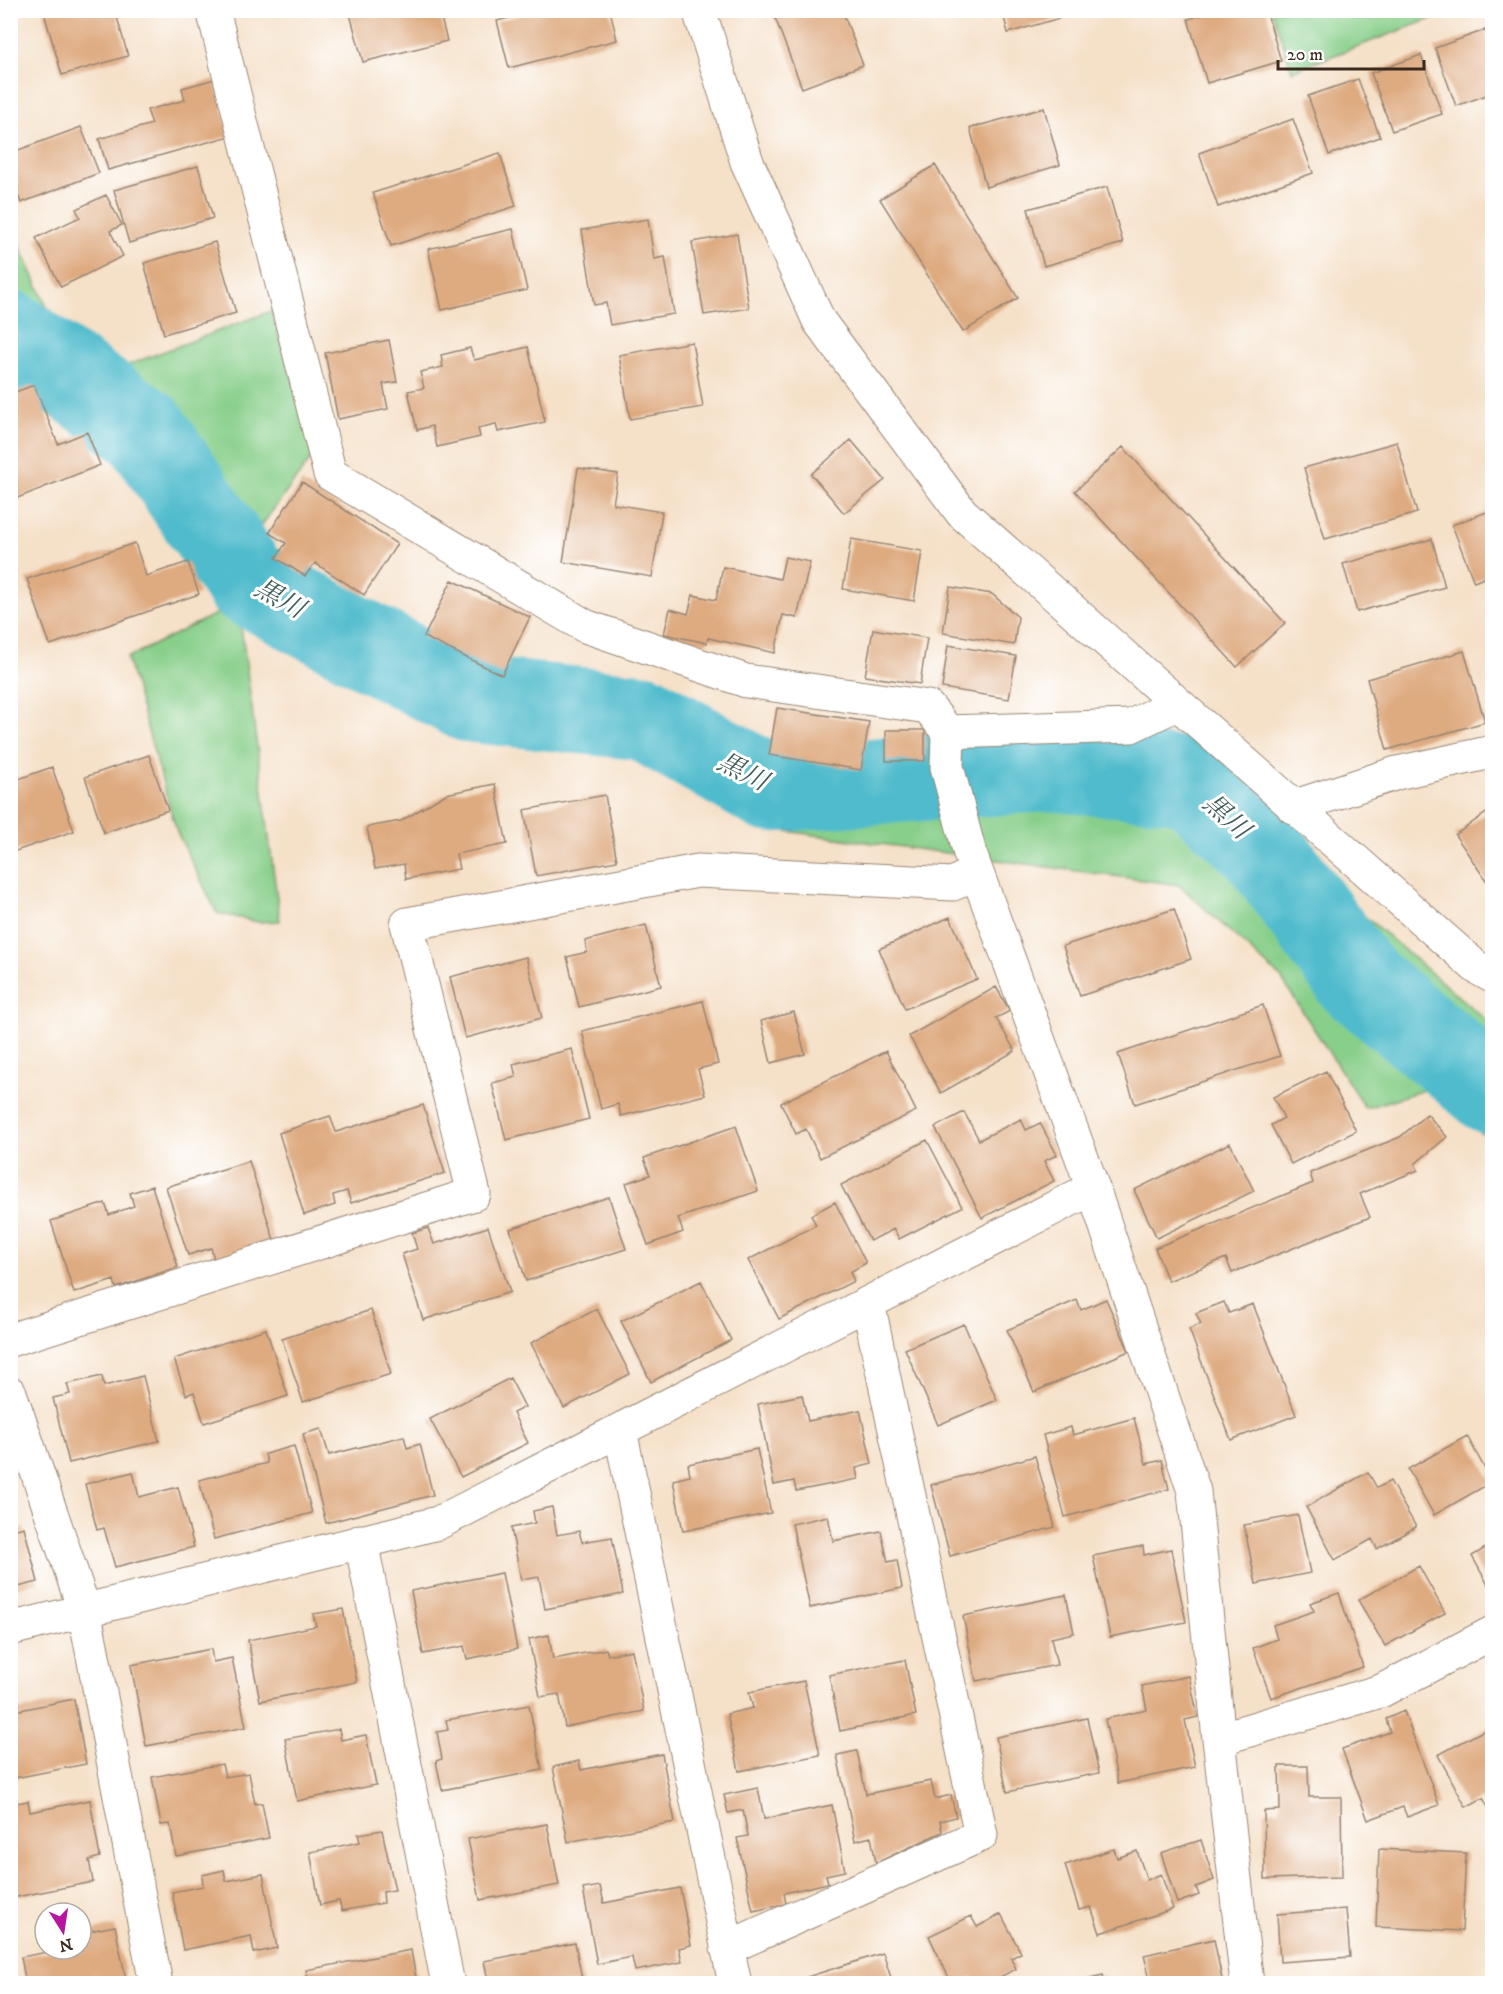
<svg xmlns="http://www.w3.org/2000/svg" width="1503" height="1994" font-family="'IM FELL DW Pica','Noto Serif JP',serif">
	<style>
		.green { fill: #88cf8a; stroke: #627c54; stroke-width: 1.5 }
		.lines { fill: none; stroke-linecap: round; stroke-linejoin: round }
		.river { stroke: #50bbcc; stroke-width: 87 }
		.building { fill: #deaa80 }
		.minor-casing { stroke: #988573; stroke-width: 35 }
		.minor { stroke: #fff; stroke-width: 33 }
		.labels { text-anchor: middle; stroke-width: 6; stroke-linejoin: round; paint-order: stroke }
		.water-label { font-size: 26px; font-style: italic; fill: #425d5b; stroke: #fff }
	</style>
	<rect width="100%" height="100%" fill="#fff"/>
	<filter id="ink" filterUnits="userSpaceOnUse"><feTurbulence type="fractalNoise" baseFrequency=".0167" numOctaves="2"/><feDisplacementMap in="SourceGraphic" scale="12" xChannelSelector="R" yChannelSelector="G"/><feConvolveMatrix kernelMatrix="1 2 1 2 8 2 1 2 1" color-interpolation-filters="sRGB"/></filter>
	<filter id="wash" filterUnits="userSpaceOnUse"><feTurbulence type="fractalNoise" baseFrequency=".008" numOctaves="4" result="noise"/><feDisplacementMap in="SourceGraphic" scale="24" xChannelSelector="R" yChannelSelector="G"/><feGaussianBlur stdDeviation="1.35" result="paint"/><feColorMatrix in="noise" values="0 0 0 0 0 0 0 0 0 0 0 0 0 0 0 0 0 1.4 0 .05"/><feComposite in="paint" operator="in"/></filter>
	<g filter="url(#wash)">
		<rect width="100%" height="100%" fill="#f5e0c8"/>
		<path class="green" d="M1272 11V10L1452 11 1292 71Z
			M10 223 47 307 120 368 271 311 316 452 250 541 168 420 11 315Z
			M238 603 280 921 258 922 217 913 177 832 127 658Z
			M1031 750 1197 773 1492 1025V1141L1424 1090 1365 1108 1281 978 1179 885 779 830 758 801 785 780 935 766Z"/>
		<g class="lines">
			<path class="river" d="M10 334 145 430 247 582 469 699 643 717 770 789 1050 768 1187 780 1262 847 1357 979 1492 1091"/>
		</g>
		<g id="blocks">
			<path class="building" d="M55 10H115L128 56 62 75 44 13Z
				M362 10H439L447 41 363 62 350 14Z
				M539 10H610L617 40 509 68 497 21Z
				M772 10H842L863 65 802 88Z
				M1002 10H1084V11L1008 33Z
				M1219 10H1266L1281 61 1207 83 1188 19Z
				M1485 30 1492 51V93L1456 106 1435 48Z
				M1421 55 1442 114 1392 131 1371 73Z
				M215 79 230 136 108 170 99 139 152 124 147 110 185 100 182 88Z
				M1358 79 1380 137 1329 155 1308 96Z
				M1044 108 1060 165 986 187 970 128Z
				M1293 119 1313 173 1218 207 1199 153Z
				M81 127 99 173 21 203 10 174V153Z
				M500 153 516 206 391 246 373 193Z
				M935 165 1018 298 963 332 880 199Z
				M198 166 213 218 129 243 114 190Z
				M1107 187 1123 243 1044 266 1028 209Z
				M106 195 122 225 110 231 123 256 61 287 36 238 80 217 76 209Z
				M648 219 654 259 665 257 674 314 610 325 606 303 594 305 582 230Z
				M513 229 527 290 442 310 428 249Z
				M737 234 749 308 704 315 692 242Z
				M215 242 236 313 164 334 144 263Z
				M389 340 397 382 383 384 388 409 338 419 325 353Z
				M692 342 703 407 630 419 619 355Z
				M528 347 545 422 498 432 496 424 478 428 480 437 437 447 432 426 417 430 408 391 424 388 420 372 443 367 441 355 470 348 474 360Z
				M34 385 58 444 87 432 100 465 10 501V394Z
				M851 440 885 480 844 513 811 474Z
				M1397 442 1417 513 1325 539 1304 468Z
				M1123 447 1285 623 1237 667 1075 491Z
				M578 468 618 474 613 504 662 512 652 577 563 562Z
				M302 482 397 544 364 595 315 563 305 576 276 558 286 543 269 533Z
				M1492 510V575L1474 582 1452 525Z
				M851 539 922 551 914 601 843 589Z
				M1432 539 1445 587 1357 612 1343 564Z
				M135 543 146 576 188 562 199 594 50 645 27 579Z
				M785 557 810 562 797 618 783 615 775 653 708 638 707 643 664 634 670 609 688 614 693 595 716 600 723 567 780 579Z
				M452 580 530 617 502 675 424 637Z
				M950 587 992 594 1018 617 1014 645 943 633Z
				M873 629 927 638 920 684 865 676Z
				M948 645 1016 656 1009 699 942 688Z
				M1464 651 1485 722 1387 750 1367 679Z
				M777 708 869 722 861 770 769 755Z
				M886 730H925V761H886Z
				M149 755 168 810 104 833 85 777Z
				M52 767 74 831 10 853V782Z
				M495 784 507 844 456 854 459 869 406 879 404 864 375 869 367 827 401 821 446 794Z
				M605 795 617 861 536 876 524 810Z
				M1492 809V889L1455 835Z
				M1174 909 1191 959 1080 996 1063 946Z
				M950 917 977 979 905 1009 879 949Z
				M646 925 661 986 579 1007 567 957 587 952 585 941Z
				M526 957 542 1018 465 1038 450 977Z
				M996 987 1010 1011 996 1018 1015 1051 941 1093 909 1036Z
				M703 1001 718 1064 698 1069 705 1095 621 1116 618 1104 601 1109 582 1031Z
				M1263 1005 1280 1056 1135 1104 1118 1054Z
				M794 1012 805 1054 771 1063 761 1021Z
				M572 1049 589 1119 506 1140 492 1083 516 1077 513 1064Z
				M886 1051 916 1111 820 1158 806 1129 796 1134 781 1103Z
				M1326 1071 1356 1131 1291 1164 1271 1125 1284 1118 1273 1097Z
				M423 1105 445 1173 351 1203 347 1191 333 1195 335 1205 304 1215 279 1133 330 1116 336 1132Z
				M964 1112 979 1140 1021 1119 1026 1130 1040 1123 1057 1155 1044 1161 1054 1181 982 1218 935 1127Z
				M1427 1114 1447 1137 1415 1164 1418 1170 1360 1194 1370 1217 1232 1273 1226 1258 1168 1281 1155 1248 1313 1183 1310 1173 1400 1137Z
				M736 1126 758 1191 678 1218 683 1232 648 1245 626 1183 650 1175 644 1158Z
				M927 1140 962 1207 899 1239 894 1229 870 1241 841 1185Z
				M1230 1143 1254 1191 1157 1238 1134 1190Z
				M249 1161 274 1240 214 1259 211 1248 188 1255 166 1187Z
				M152 1186 178 1267 116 1288 114 1280 74 1293 51 1221 105 1203 109 1215 134 1206 130 1193Z
				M609 1197 626 1249 526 1281 510 1229Z
				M835 1202 866 1263 850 1272 854 1281 779 1319 748 1260 816 1225 811 1215Z
				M488 1227 510 1292 423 1320 402 1254 417 1249 412 1233 428 1228 434 1244Z
				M701 1281 731 1340 651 1382 621 1321Z
				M1106 1299 1129 1351 1034 1392 1007 1330 1077 1300 1081 1310Z
				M1224 1302 1229 1313 1253 1304 1296 1415 1231 1440 1189 1329 1201 1324 1196 1313Z
				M597 1309 630 1374 564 1408 531 1343Z
				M371 1310 391 1374 303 1402 282 1339Z
				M964 1324 997 1400 938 1425 905 1349Z
				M266 1329 288 1396 204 1423 194 1392 186 1395 174 1359Z
				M102 1376 104 1386 143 1376 159 1441 69 1463 53 1398 70 1394 67 1384Z
				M510 1378 525 1407 513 1413 528 1443 461 1477 430 1419Z
				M802 1395 808 1421 860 1410 872 1464 856 1468 858 1479 796 1491 794 1481 774 1485 758 1404Z
				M1134 1418 1146 1464 1162 1460 1169 1489 1065 1517 1043 1435 1071 1427 1073 1435Z
				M321 1429 329 1455 404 1436 407 1448 420 1444 433 1495 326 1523 303 1434Z
				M1467 1436 1492 1482 1434 1515 1408 1469Z
				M294 1446 312 1513 214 1539 199 1480 267 1463 265 1454Z
				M757 1449 771 1513 683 1531 673 1480 690 1476 688 1464Z
				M1035 1456 1055 1527 950 1556 931 1485Z
				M133 1472 139 1497 178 1487 194 1547 115 1567 104 1528 97 1530 85 1484Z
				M1368 1472 1377 1488 1390 1481 1416 1527 1377 1549 1372 1539 1335 1560 1306 1507Z
				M552 1507 557 1535 579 1531 582 1542 612 1537 623 1594 545 1609 539 1577 521 1580 511 1528 535 1523 533 1511Z
				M1298 1515 1310 1573 1256 1584 1244 1525Z
				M828 1516 833 1541 881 1531 888 1562 897 1560 902 1588 810 1608 792 1524Z
				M24 1527 38 1582 10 1589V1531Z
				M1492 1544V1592L1472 1556Z
				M1143 1546 1144 1555 1171 1549 1186 1622 1110 1637 1093 1556Z
				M1419 1566 1445 1613 1385 1646 1358 1600Z
				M502 1573 517 1649 467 1659 464 1646 423 1654 411 1591Z
				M1339 1593 1363 1667 1271 1698 1253 1648 1277 1639 1273 1625 1314 1611 1310 1603Z
				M1066 1595 1074 1633 1051 1638 1057 1665 976 1681 963 1616Z
				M343 1609 357 1682 260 1701 248 1640 316 1626 313 1614Z
				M549 1635 553 1659 606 1649 608 1655 632 1650 644 1711 565 1727 559 1694 540 1697 529 1639Z
				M211 1649 213 1662 232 1658 246 1727 146 1746 131 1665Z
				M905 1660 916 1715 840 1731 829 1675Z
				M1189 1676 1198 1717 1185 1720 1195 1767 1118 1783 1105 1719 1147 1710 1142 1686Z
				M804 1681 820 1755 739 1771 727 1714 753 1708 749 1692Z
				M74 1699 86 1764 10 1779V1712Z
				M529 1705 542 1770 442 1790 436 1761 442 1759 437 1732 448 1730 446 1720Z
				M1404 1711 1439 1805 1407 1817 1403 1807 1368 1820 1342 1749 1390 1732 1386 1719Z
				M1087 1718 1099 1773 1007 1792 996 1737Z
				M1492 1726V1805L1488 1807 1483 1798 1466 1807 1438 1755Z
				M339 1729 341 1740 366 1735 376 1785 297 1801 285 1739Z
				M857 1751 866 1794 931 1781 935 1799 951 1795 956 1817 940 1821 942 1832 876 1863 871 1837 855 1841 837 1755Z
				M662 1754 675 1822 568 1842 553 1767 579 1761 581 1770Z
				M222 1764 225 1777 249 1773 255 1804 262 1803 269 1838 176 1856 170 1824 161 1825 152 1777Z
				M1279 1766H1308L1309 1797H1341L1342 1877 1265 1879 1264 1811 1280 1810Z
				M758 1788 764 1819 832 1805 845 1871 826 1875 828 1883 784 1893 786 1904 753 1911 737 1838 748 1836 743 1810 728 1813 724 1795Z
				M90 1800 100 1857 89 1860 93 1882 11 1898 10 1804 28 1801 30 1812Z
				M547 1824 559 1885 480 1900 468 1839Z
				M382 1830 395 1890 383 1892 384 1903 342 1911 339 1901 320 1905 310 1852 360 1842 358 1834Z
				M1201 1840 1214 1880 1196 1887 1199 1895 1177 1903 1161 1853Z
				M1114 1849 1117 1858 1137 1851 1147 1880 1161 1874 1173 1909 1100 1933 1091 1907 1079 1910 1065 1865Z
				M1379 1849 1466 1853 1462 1931 1376 1927Z
				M224 1870 226 1881 263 1874 277 1948 254 1953 251 1936 183 1950 172 1892 203 1886 202 1875Z
				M600 1886 604 1903 680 1888 691 1945 679 1948 682 1962 635 1971 632 1957 597 1964 583 1889Z
				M1346 1909 1350 1957 1280 1962 1277 1914Z
				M1001 1914 1021 1953 1011 1958 1016 1969 986 1984H976L972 1977 959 1984H952L929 1936 971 1916 977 1927Z
				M115 1926 127 1984H26L21 1957 63 1949H81V1946L86 1945 84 1932Z
				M1214 1939 1223 1984H1151L1144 1955Z
				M575 1943 583 1984H489L484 1961Z
				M411 1950 417 1984H309L306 1970Z
				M883 1953 893 1984H788V1983Z
				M1103 1975 1105 1984H1077V1981Z"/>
		</g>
	</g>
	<g filter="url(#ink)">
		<use href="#blocks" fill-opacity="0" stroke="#988573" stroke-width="1.5"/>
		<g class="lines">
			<g class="minor-casing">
				<path id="minor" d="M213 10 330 474 585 626 746 681 928 707 948 732 947 767 970 854 1093 1188 1194 1491 1219 1739 1247 1984
					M699 10 747 162 819 321 962 513 1476 967 1492 976
					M948 732 1131 726 1177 704
					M1293 807 1397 773 1492 752
					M10 1340 474 1194 407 924 698 871 953 884 976 872
					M10 1393 84 1609 156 1984
					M620 1430 735 1984
					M361 1541 448 1984
					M10 1629 438 1523 1093 1188
					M1219 1739 1381 1691 1492 1633
					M727 1948 981 1835 868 1303"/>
			</g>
			<use href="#minor" class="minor"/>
		</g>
	</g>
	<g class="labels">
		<g class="water-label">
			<text transform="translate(280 598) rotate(29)" y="9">黒川</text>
			<text transform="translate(743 771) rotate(27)" y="9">黒川</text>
			<text transform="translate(1227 816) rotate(42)" y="9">黒川</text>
		</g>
	</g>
	<rect width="1503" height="1994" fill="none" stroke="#fff" stroke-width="36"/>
	<g transform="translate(63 1931) rotate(168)"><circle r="28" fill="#ffffff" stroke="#b1aaa5" stroke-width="1.5"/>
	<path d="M0-4.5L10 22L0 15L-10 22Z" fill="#b5179e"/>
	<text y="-9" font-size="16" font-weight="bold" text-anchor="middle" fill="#3b2a1e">N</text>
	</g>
	<path d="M1278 60v9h146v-9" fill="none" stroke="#3b2a1e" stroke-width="3"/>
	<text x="1287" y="60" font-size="18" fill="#3b2a1e" stroke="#ffffff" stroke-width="4.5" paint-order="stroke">20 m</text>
</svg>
